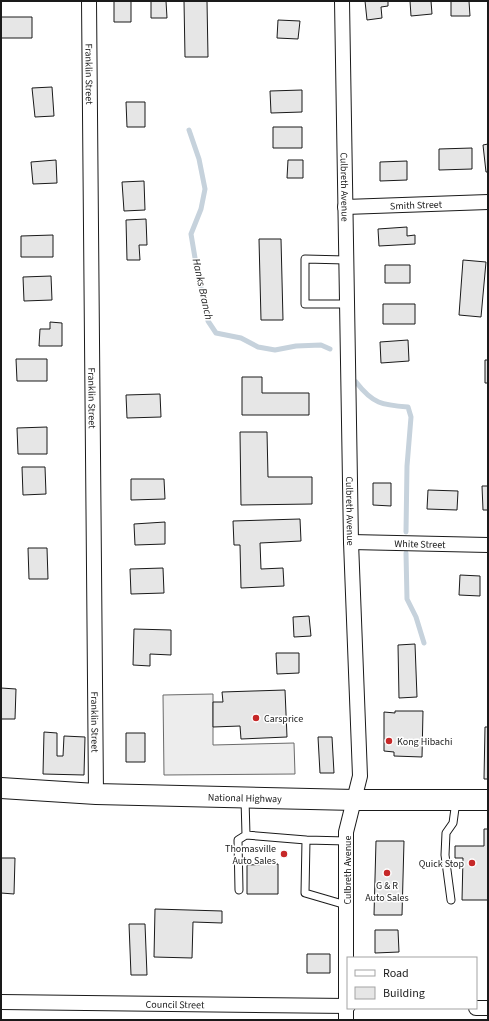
<svg xmlns="http://www.w3.org/2000/svg" width="489" height="1021" font-family="'Source Sans 3',sans-serif">
	<style>
		.parking { fill: #ededed; stroke: #6a6a6a }
		.lines { fill: none; stroke-linecap: round; stroke-linejoin: round }
		.stream { stroke: #c6d2dc; stroke-width: 5 }
		.building { fill: #e6e6e6; stroke: #1a1a1a }
		.lane-casing { stroke: #1a1a1a; stroke-width: 9 }
		.street-casing { stroke: #1a1a1a; stroke-width: 16 }
		.secondary-casing { stroke: #1a1a1a; stroke-width: 22 }
		.lane { stroke: #fff; stroke-width: 7 }
		.street { stroke: #fff; stroke-width: 14 }
		.secondary { stroke: #fff; stroke-width: 20 }
		.poi-dot { fill: #c62828; stroke: #fff; stroke-width: 1.5 }
		.labels { text-anchor: middle; stroke-width: 3; stroke-linejoin: round; paint-order: stroke }
		.street-label { font-size: 10px; fill: #1a1a1a; stroke: #fff }
		.poi-label { font-size: 10px; fill: #1a1a1a; stroke: #fff; text-anchor: start }
		.water-label { font-size: 11px; font-style: italic; fill: #1a1a1a; stroke: #fff }
	</style>
	<rect width="100%" height="100%" fill="#fff"/>
	<path class="parking" d="M213 694V745L294 743 295 774 164 775 163 695Z"/>
	<g class="lines">
		<path class="stream" d="M189 130 199 159 205 189 201 209 191 234 196 264 208 321 216 333 241 338 258 347 275 350 296 346 321 345 330 349
			M356 382C373 404 382 405 408 407L411 417 407 466 406 532
			M406 553 407 599 416 617 424 643"/>
	</g>
	<path class="building" d="M114 1H131V22H114Z
		M151 1H166L167 18H151Z
		M184 1H207L208 57H185Z
		M365 1H388V6L381 7 382 18 367 20Z
		M410 1H431L432 14 411 16Z
		M451 1H469L470 16H451Z
		M1 17H32V38H1Z
		M278 20 300 21 298 39 277 38Z
		M52 87 54 116 35 117 32 88Z
		M302 90V112L271 113 270 91Z
		M126 102H145V127H127Z
		M273 127H302V148H273Z
		M488 144V172H486L483 145Z
		M472 148V169L439 170V149Z
		M56 160 57 183 33 184 31 162Z
		M288 160H303V178H287Z
		M407 161V180L380 181V162Z
		M144 181 145 210 124 211 122 182Z
		M146 219 147 245H139L140 260H127L126 220Z
		M407 227V236L415 235V244L379 246 378 229Z
		M53 235V257H21V236Z
		M259 239H281L283 320H261Z
		M463 260 486 262 481 317 459 315Z
		M385 265H410V283H385Z
		M51 276 52 300 24 301 23 277Z
		M383 304H415V324H383Z
		M50 322 62 323V346H39L40 329H50Z
		M408 340 409 361 381 363 380 342Z
		M16 359H47V381H17Z
		M485 360H488V383H485Z
		M242 377H262V393H309V415H242Z
		M160 394 161 417 127 418 126 395Z
		M47 427V454H18L17 428Z
		M240 432H267L268 477H312V504L241 505Z
		M22 467H45L46 494 23 495Z
		M131 479H164L165 499 131 500Z
		M373 483H391V506L373 505Z
		M482 486H488V510H483Z
		M428 490 458 491 457 510 427 509Z
		M300 519 301 541 260 543 261 569 283 568 284 586 241 588 240 545H234L233 521Z
		M165 522V544L135 545 134 524Z
		M28 548H47L48 579H29Z
		M163 568 164 593 131 594 130 569Z
		M460 575 480 576V596L459 595Z
		M309 616 311 636 294 637 293 617Z
		M134 629 171 630V655L150 654V666L133 665Z
		M415 644 417 697 399 698 398 645Z
		M276 653H299V673L277 674Z
		M1 688 16 689 15 719H1Z
		M285 690 287 737 241 739 240 726 213 727V702H223L222 692Z
		M395 711H423L422 757 394 756V752L384 751V712L395 713Z
		M485 727H488V779H484Z
		M44 732 57 733V756H63L64 736 85 737 84 775 43 774Z
		M126 733H145V762H126Z
		M318 737H332L334 773H320Z
		M484 829H488V900H462L463 858H455V846H484Z
		M376 841H404L402 915H374Z
		M1 858H15L14 894 1 893Z
		M278 864V894H247V865Z
		M155 909 222 911V923L193 922 192 958 154 957Z
		M129 924H145L147 975H131Z
		M375 930H398L399 952 375 953Z
		M307 954H330V973H307Z"/>
	<g class="lines">
		<g class="lane-casing">
			<path id="lane" d="M346 260 305 259V304H346
				M246 835 306 840 305 893 346 905
				M306 840 347 841
				M239 890 238 840 246 835 245 799
				M451 900 445 855 446 833 453 823 456 801"/>
		</g>
		<g class="street-casing">
			<g id="street">
				<path id="s1" d="M89 1 96 794"/>
				<path id="s2" d="M342 1 351 542 360 776 346 832V1020"/>
				<path id="s3" d="M345 207 488 202"/>
				<path id="s4" d="M351 542 488 545"/>
				<path id="s5" d="M1 1002 348 1006"/>
				<path d="M476 1008H488"/>
			</g>
		</g>
		<g class="secondary-casing">
			<g id="secondary">
				<path id="s6" d="M1 788 96 794 355 800H488"/>
			</g>
		</g>
		<use href="#lane" class="lane"/>
		<use href="#street" class="street"/>
		<use href="#secondary" class="secondary"/>
	</g>
	<g class="poi-dot">
		<circle cx="256" cy="718" r="4"/>
		<circle cx="389" cy="741" r="4"/>
		<circle cx="284" cy="854" r="4"/>
		<circle cx="472" cy="863" r="4"/>
		<circle cx="387" cy="873" r="4"/>
	</g>
	<g class="labels">
		<g class="street-label">
			<text dy="4" stroke="none"><textPath href="#s1" startOffset="73">Franklin Street</textPath></text>
			<text dy="4" stroke="none"><textPath href="#s2" startOffset="186">Culbreth Avenue</textPath></text>
			<text dy="4" stroke="none"><textPath href="#s3" startOffset="71">Smith Street</textPath></text>
			<text dy="4" stroke="none"><textPath href="#s1" startOffset="397">Franklin Street</textPath></text>
			<text dy="4" stroke="none"><textPath href="#s2" startOffset="510">Culbreth Avenue</textPath></text>
			<text dy="4" stroke="none"><textPath href="#s4" startOffset="69">White Street</textPath></text>
			<text dy="4" stroke="none"><textPath href="#s1" startOffset="721">Franklin Street</textPath></text>
			<text dy="4" stroke="none"><textPath href="#s6" startOffset="244">National Highway</textPath></text>
			<text transform="translate(347 870) rotate(-90)" y="4">Culbreth Avenue</text>
			<text dy="4" stroke="none"><textPath href="#s5" startOffset="174">Council Street</textPath></text>
		</g>
		<g class="poi-label">
			<text x="264" y="722">Carsprice</text>
			<text x="397" y="745">Kong Hibachi</text>
			<text x="276" y="852" text-anchor="end">Thomasville<tspan x="276" dy="12">Auto Sales</tspan></text>
			<text x="464" y="867" text-anchor="end">Quick Stop</text>
			<text x="387" y="889" text-anchor="middle">G &amp; R<tspan x="387" dy="12">Auto Sales</tspan></text>
		</g>
		<g class="water-label">
			<text transform="translate(203 289) rotate(78)" y="4">Hanks Branch</text>
		</g>
	</g>
	<rect width="489" height="1021" fill="none" stroke="#1a1a1a" stroke-width="4"/>
	<rect x="347" y="957" width="130" height="52" fill="#ffffff" stroke="#a3a3a3"/>
	<rect x="355" y="970" width="20" height="6" fill="#ffffff" stroke="#a3a3a3"/>
	<text x="383" y="977" font-size="12" fill="#1a1a1a">Road</text>
	<rect x="355" y="987" width="20" height="12" fill="#e6e6e6" stroke="#a3a3a3"/>
	<text x="383" y="997" font-size="12" fill="#1a1a1a">Building</text>
</svg>
